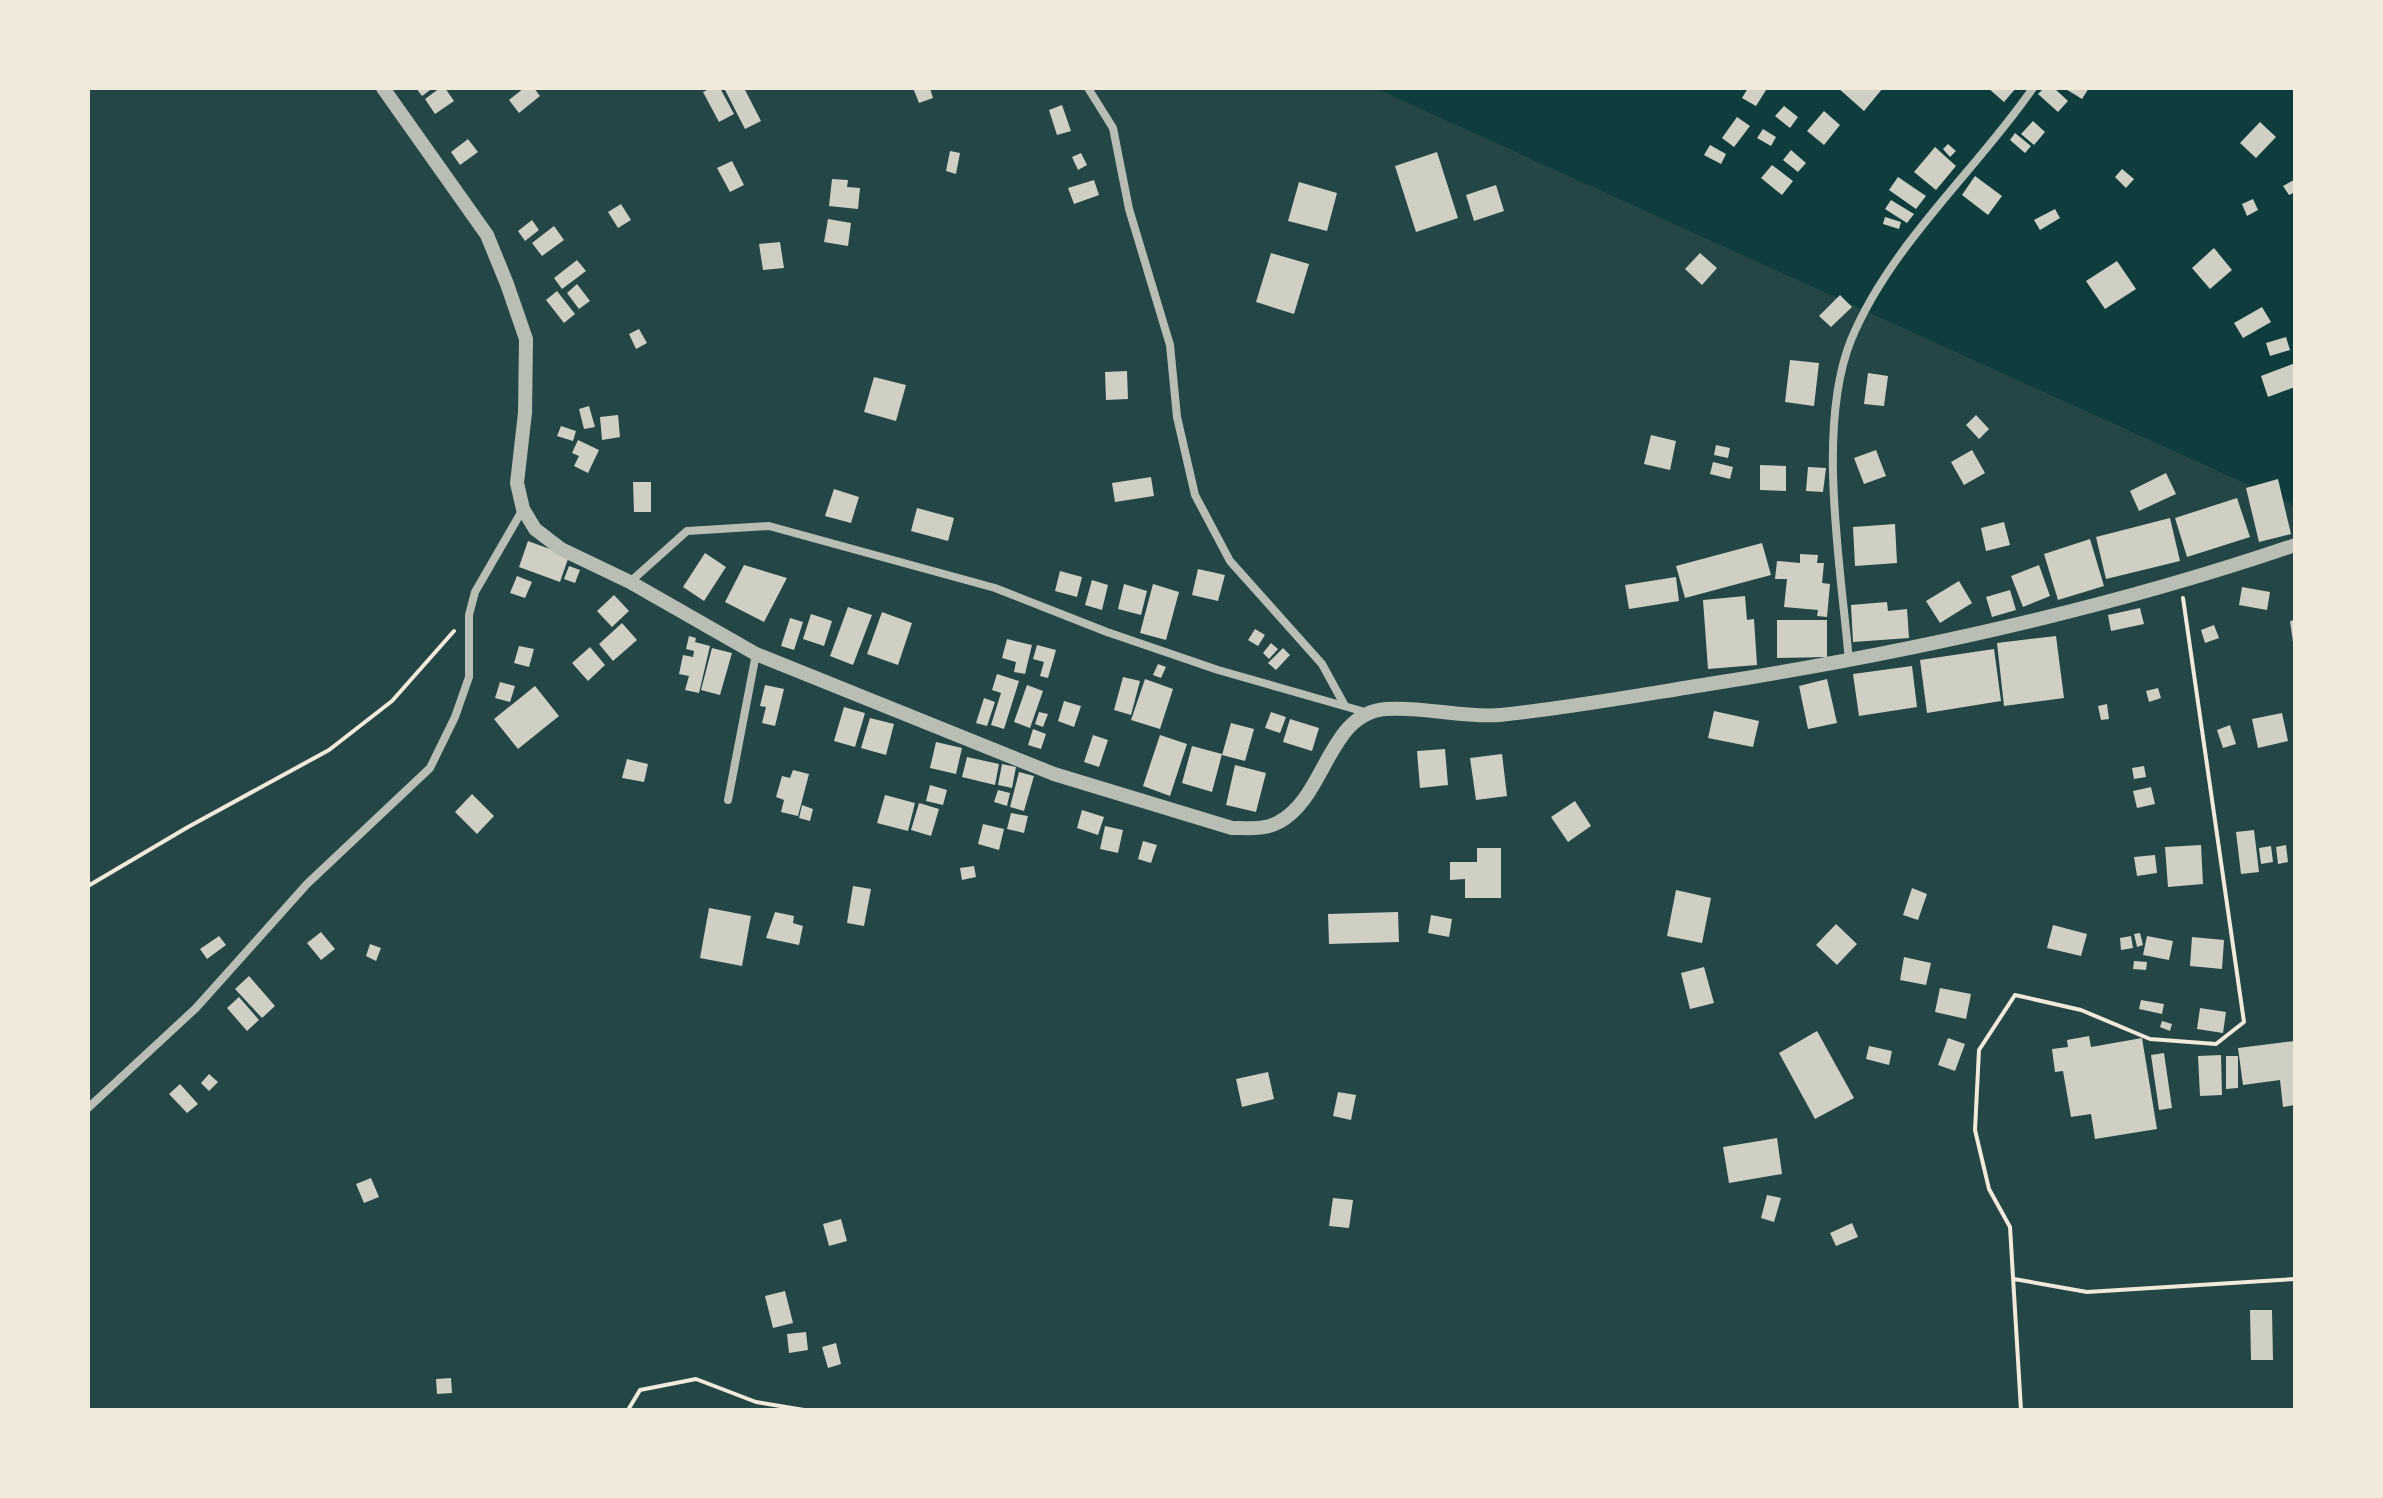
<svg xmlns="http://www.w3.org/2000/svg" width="2383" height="1498" font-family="'Nunito Sans',sans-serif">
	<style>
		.green { fill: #244646 }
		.building { fill: #cfcfc3 }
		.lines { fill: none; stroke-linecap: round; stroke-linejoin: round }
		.path { stroke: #f1e9da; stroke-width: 4 }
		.minor { stroke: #b8beb3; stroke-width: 8 }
		.tertiary { stroke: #b8beb3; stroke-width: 14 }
	</style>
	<rect width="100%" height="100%" fill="#0f3d3e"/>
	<path class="green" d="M88 88H1375L2295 506V1410H88Z"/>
	<path class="building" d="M416 88H433L422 96Z
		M440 88H445L454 101 435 114 425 99Z
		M524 88H534L540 96 519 113 509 100Z
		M712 88H720L734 114 719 122 703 92Z
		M724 88H744L761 121 745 129Z
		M913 88H930L933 98 919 103Z
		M1748 88 1766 90 1756 106 1742 98Z
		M1838 88H1883L1864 111Z
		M1988 88H2016L2004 102Z
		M2044 88H2054L2068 101 2058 112 2038 94Z
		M2064 88H2089L2082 99Z
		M1062 105 1071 131 1057 135 1049 110Z
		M1784 106 1798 117 1790 128 1775 116Z
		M1824 111 1840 125 1824 145 1807 131Z
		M1737 117 1750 126 1734 147 1722 138Z
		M2033 121 2045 132 2034 145 2021 134Z
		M2260 122 2276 137 2256 158 2240 143Z
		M1763 129 1776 137 1771 146 1757 138Z
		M2015 133 2031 146 2025 153 2010 140Z
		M468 139 478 152 460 165 451 152Z
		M1948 144 1956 151 1950 157 1943 149Z
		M1710 145 1726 154 1721 164 1704 155Z
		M1935 147 1956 166 1936 190 1914 172Z
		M1791 150 1806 163 1798 172 1783 160Z
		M950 151 960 153 956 174 946 171Z
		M1437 152 1458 218 1416 232 1395 166Z
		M1081 153 1087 165 1078 170 1072 157Z
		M732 161 744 185 730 192 717 168Z
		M1772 165 1793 181 1782 195 1761 178Z
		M2122 169 2134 179 2126 188 2115 177Z
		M1975 176 2002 196 1988 215 1962 195Z
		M1898 177 1926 196 1916 209 1889 190Z
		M832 179 848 180 847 187 860 188 858 209 829 206Z
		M1094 180 1099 195 1074 204 1068 188Z
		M2294 180 2295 192 2289 195 2283 186Z
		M1299 182 1337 193 1327 231 1288 221Z
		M1496 185 1504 211 1474 221 1466 195Z
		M2253 199 2258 210 2247 216 2242 204Z
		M1891 200 1914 214 1907 223 1885 209Z
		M621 204 631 220 618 228 608 212Z
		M2055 209 2060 218 2040 230 2034 220Z
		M1885 217 1901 222 1899 229 1883 224Z
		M828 219 851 223 848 246 824 242Z
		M532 220 539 230 525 241 518 231Z
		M554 226 564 240 542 256 532 243Z
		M780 242 784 268 763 270 759 244Z
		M2214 248 2232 270 2210 289 2192 268Z
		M1271 253 1309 264 1294 314 1256 302Z
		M1700 253 1717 268 1702 285 1685 269Z
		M577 260 586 271 562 289 554 278Z
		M2117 261 2136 289 2105 309 2086 281Z
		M577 284 590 301 579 309 567 293Z
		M557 291 575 314 564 323 546 300Z
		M1840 295 1852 307 1831 327 1819 316Z
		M2262 307 2271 322 2243 338 2234 323Z
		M639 329 647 343 636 349 629 334Z
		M2286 337 2290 350 2270 356 2266 343Z
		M1790 360 1819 363 1814 406 1785 402Z
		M2295 363V387L2268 397 2261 376Z
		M1127 371 1128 399 1106 400 1105 372Z
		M1868 373 1888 376 1884 406 1864 404Z
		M874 377 906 385 896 421 864 412Z
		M589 406 595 427 584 429 579 409Z
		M618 415 620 437 602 440 600 417Z
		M1976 415 1989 429 1979 439 1966 425Z
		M561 426 576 431 573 441 557 436Z
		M1651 435 1676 441 1670 470 1644 464Z
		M578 440 599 450 588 473 574 466 579 456 572 453Z
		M1716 445 1730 448 1728 458 1714 455Z
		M1876 450 1886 476 1864 484 1854 458Z
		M1972 450 1985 473 1964 485 1951 462Z
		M1713 462 1733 467 1730 479 1710 474Z
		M1760 465 1786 466V491L1760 490Z
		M1808 467 1826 468 1823 492 1806 491Z
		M2166 473 2176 494 2139 511 2130 491Z
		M1151 477 1154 496 1115 502 1112 483Z
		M2278 479 2291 534 2259 542 2246 488Z
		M633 482H651V512H634Z
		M834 489 859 497 851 523 825 516Z
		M2237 498 2250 537 2187 557 2175 518Z
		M917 508 954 518 948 541 911 531Z
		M2170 518 2180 561 2106 579 2096 537Z
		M2004 522 2010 545 1986 551 1981 528Z
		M1895 524 1897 563 1855 566 1853 527Z
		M2090 539 2104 586 2058 600 2044 554Z
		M528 541 569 556 560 582 519 567Z
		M1762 543 1771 575 1685 598 1676 566Z
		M705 553 726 567 704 601 683 587Z
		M1800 554 1818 555 1817 563H1824L1822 583 1830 584 1827 617 1817 616 1818 610 1784 607 1787 579H1775L1777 561 1800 563Z
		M744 565 787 578 764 622 725 602Z
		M2039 565 2050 596 2023 607 2011 576Z
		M569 566 580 570 575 583 564 579Z
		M1198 569 1225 575 1218 601 1192 595Z
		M1060 571 1082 577 1077 597 1055 591Z
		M517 576 532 582 525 598 510 593Z
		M1676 577 1679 601 1629 609 1625 585Z
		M1092 580 1108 585 1102 610 1085 605Z
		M1959 581 1972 603 1940 623 1926 601Z
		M1124 584 1147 591 1141 615 1118 609Z
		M1153 584 1179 592 1166 640 1140 633Z
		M2242 587 2270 592 2267 610 2239 605Z
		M2010 590 2016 610 1992 617 1986 597Z
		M614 595 629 611 612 627 597 611Z
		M1745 596 1747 620 1754 619 1757 665 1708 669 1703 600Z
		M1887 602 1888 611 1907 609 1909 638 1853 642 1851 605Z
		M848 607 872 615 853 665 830 656Z
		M2140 608 2144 624 2111 631 2108 615Z
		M882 612 912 623 898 665 867 654Z
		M811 614 832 621 824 646 803 639Z
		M790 618 803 622 794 650 781 646Z
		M1777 620H1827V657L1777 658Z
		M2295 620V642H2293L2290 621Z
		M622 623 637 640 613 661 599 644Z
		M2214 625 2219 638 2205 643 2201 630Z
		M1255 629 1265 635 1258 646 1248 640Z
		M689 636 696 638 695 642 710 646 699 693 685 690 689 676 679 674 683 655 693 657 694 651 686 649Z
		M2056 636 2064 698 2004 706 1997 643Z
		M1007 639 1032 645 1025 674 1014 672 1016 662 1002 658Z
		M1271 643 1278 649 1269 659 1263 653Z
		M1037 645 1056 650 1048 678 1040 676 1044 662 1033 659Z
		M519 646 534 649 529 667 514 663Z
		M590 647 605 665 588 681 572 663Z
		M712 648 732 653 720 695 701 690Z
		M1283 648 1290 655 1276 670 1268 663Z
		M1994 649 2001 701 1927 713 1920 660Z
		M1158 664 1166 667 1161 678 1153 675Z
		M1912 666 1917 707 1859 716 1853 674Z
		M997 674 1019 681 1004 729 991 725 1001 693 992 690Z
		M1123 677 1140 681 1131 715 1114 710Z
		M1145 679 1173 689 1160 729 1131 720Z
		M1827 679 1837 723 1808 729 1799 686Z
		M500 682 515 686 510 702 495 698Z
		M765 685 784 689 775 726 762 723 766 707 760 706Z
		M1027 685 1043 691 1030 728 1014 722Z
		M535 686 559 716 518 749 494 719Z
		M2158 688 2161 698 2149 702 2146 691Z
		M984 698 995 702 987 726 976 723Z
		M1064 701 1081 706 1074 727 1058 721Z
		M2107 704 2109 719 2101 720 2098 706Z
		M844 707 865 713 855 747 834 741Z
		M1714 711 1759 721 1753 747 1708 738Z
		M1039 712 1048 714 1043 727 1035 724Z
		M1271 712 1286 717 1280 733 1265 728Z
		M2282 713 2288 741 2258 748 2252 719Z
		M870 718 894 724 886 755 861 748Z
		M1290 719 1319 728 1312 751 1283 742Z
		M1231 723 1254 729 1245 761 1222 755Z
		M2230 725 2236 744 2223 748 2217 730Z
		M1033 729 1046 734 1041 749 1028 745Z
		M1093 735 1108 740 1099 767 1084 762Z
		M1160 735 1187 744 1170 796 1143 786Z
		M936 742 962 748 956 774 930 768Z
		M1192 746 1222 754 1212 792 1182 783Z
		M1445 749 1448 785 1420 788 1417 751Z
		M1502 754 1507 796 1476 800 1470 758Z
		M967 757 999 764 995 785 962 777Z
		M627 759 648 764 644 782 622 778Z
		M1002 764 1016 767 1012 788 998 785Z
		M1235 765 1266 773 1256 812 1226 805Z
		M2144 766 2146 777 2134 779 2132 768Z
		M793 770 809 774 798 816 781 812 784 800 776 797 782 776 790 778Z
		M1019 772 1034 776 1024 811 1010 807Z
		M930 785 947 790 943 805 926 801Z
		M2151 787 2155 804 2137 808 2133 791Z
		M998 790 1010 793 1007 806 994 802Z
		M472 794 494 816 477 834 455 812Z
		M885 795 915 803 908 831 877 823Z
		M1575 801 1591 826 1568 842 1551 817Z
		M919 803 939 809 931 836 911 830Z
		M802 805 813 809 810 821 799 818Z
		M1082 810 1104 817 1098 835 1077 828Z
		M1011 813 1028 816 1024 833 1007 829Z
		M983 824 1004 829 999 850 978 844Z
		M1105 826 1123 830 1118 853 1100 849Z
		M2254 830 2259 872 2241 874 2236 832Z
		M1143 841 1157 845 1151 863 1138 859Z
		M2201 845 2203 884 2168 887 2165 847Z
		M2286 845 2288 862 2278 864 2276 847Z
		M2271 846 2273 862 2261 864 2259 848Z
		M1477 848H1501V898H1465V879L1450 880V862H1477Z
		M2155 855 2157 873 2137 876 2134 857Z
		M974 866 976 877 962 880 960 868Z
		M853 886 871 889 864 926 847 923Z
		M1912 888 1927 894 1918 920 1903 915Z
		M1676 890 1711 898 1702 943 1667 936Z
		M709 908 751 916 742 966 700 958Z
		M775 912 794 916 793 923 803 926 799 945 766 938Z
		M1398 912 1399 942 1329 944 1328 914Z
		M1431 915 1452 919 1449 937 1428 933Z
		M1836 924 1857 944 1837 965 1816 945Z
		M2053 925 2087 934 2081 956 2047 948Z
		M321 932 335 949 321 960 307 943Z
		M2140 933 2143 945 2137 947 2134 934Z
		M219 936 226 945 207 959 200 949Z
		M2131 936 2133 948 2121 950 2120 938Z
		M2147 936 2173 941 2169 960 2143 955Z
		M2192 937 2224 940 2222 969 2190 966Z
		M370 944 381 948 376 961 366 956Z
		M1904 957 1931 963 1926 985 1900 980Z
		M2134 961 2147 962 2146 970 2133 969Z
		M1704 967 1714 1003 1690 1009 1681 973Z
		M249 976 275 1006 262 1018 235 989Z
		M1940 988 1971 994 1966 1019 1935 1012Z
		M239 997 259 1020 247 1031 227 1008Z
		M2141 1000 2164 1004 2162 1014 2139 1009Z
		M2200 1008 2226 1012 2223 1033 2197 1029Z
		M2162 1021 2172 1024 2170 1031 2160 1027Z
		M1817 1031 1854 1098 1815 1119 1779 1053Z
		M2089 1036 2091 1047 2142 1038 2157 1129 2095 1139 2091 1114 2071 1117 2063 1071 2055 1072 2052 1049 2068 1047 2067 1040Z
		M1948 1038 1965 1044 1955 1071 1938 1065Z
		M2295 1041V1105L2283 1107 2280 1080 2243 1085 2238 1048Z
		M1869 1046 1892 1051 1889 1065 1866 1059Z
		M2164 1053 2172 1108 2159 1110 2151 1055Z
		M2221 1055 2222 1095 2200 1096 2198 1056Z
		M2226 1056H2238V1088L2226 1089Z
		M1268 1072 1274 1099 1242 1107 1236 1079Z
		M209 1074 218 1082 209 1091 201 1083Z
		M180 1084 198 1104 187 1113 169 1094Z
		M1338 1092 1356 1095 1351 1120 1333 1116Z
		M1777 1138 1782 1174 1729 1183 1723 1147Z
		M371 1178 379 1197 364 1203 356 1184Z
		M1767 1195 1781 1198 1774 1222 1761 1218Z
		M1333 1198 1353 1200 1349 1228 1329 1226Z
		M841 1219 847 1241 829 1246 823 1224Z
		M1852 1223 1858 1237 1836 1246 1830 1233Z
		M785 1291 793 1323 773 1328 765 1296Z
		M2250 1310H2272L2273 1360H2251Z
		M806 1332 808 1350 789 1353 787 1334Z
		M836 1343 841 1364 828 1368 822 1347Z
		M451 1378 452 1393 437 1394 436 1379Z"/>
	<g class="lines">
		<path class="path" d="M88 886 188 827 329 750 392 701 454 631
			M2014 1279 2087 1292 2295 1279
			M628 1410 640 1390 696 1379 756 1402 804 1410
			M2021 1410 2010 1227 1989 1189 1975 1130 1979 1050 2015 995 2081 1010 2150 1039 2216 1044 2244 1022 2183 598"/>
		<path class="minor" d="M1088 88 1113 128 1129 209 1170 345 1177 417 1195 495 1230 561 1322 664 1345 706
			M630 582 687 531 769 526 995 588 1107 632 1218 670 1365 712
			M1849 661C1841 568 1816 427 1851 340 1891 244 1975 172 2033 88
			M728 800 756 654
			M88 1108 196 1008 307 884 430 768 455 717 469 677V615L475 592 523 509"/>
		<path class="tertiary" d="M383 88 487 235 507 284 526 339 525 413 517 483 523 509 535 529 561 549 630 582 756 654 1054 774 1232 828C1248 828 1265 830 1279 822 1326 797 1328 713 1386 709 1423 706 1462 718 1500 715 1570 708 1640 695 1709 684 1907 653 2105 610 2295 545"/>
	</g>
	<rect width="2383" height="1498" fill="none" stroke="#f1e9da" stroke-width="180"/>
</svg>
